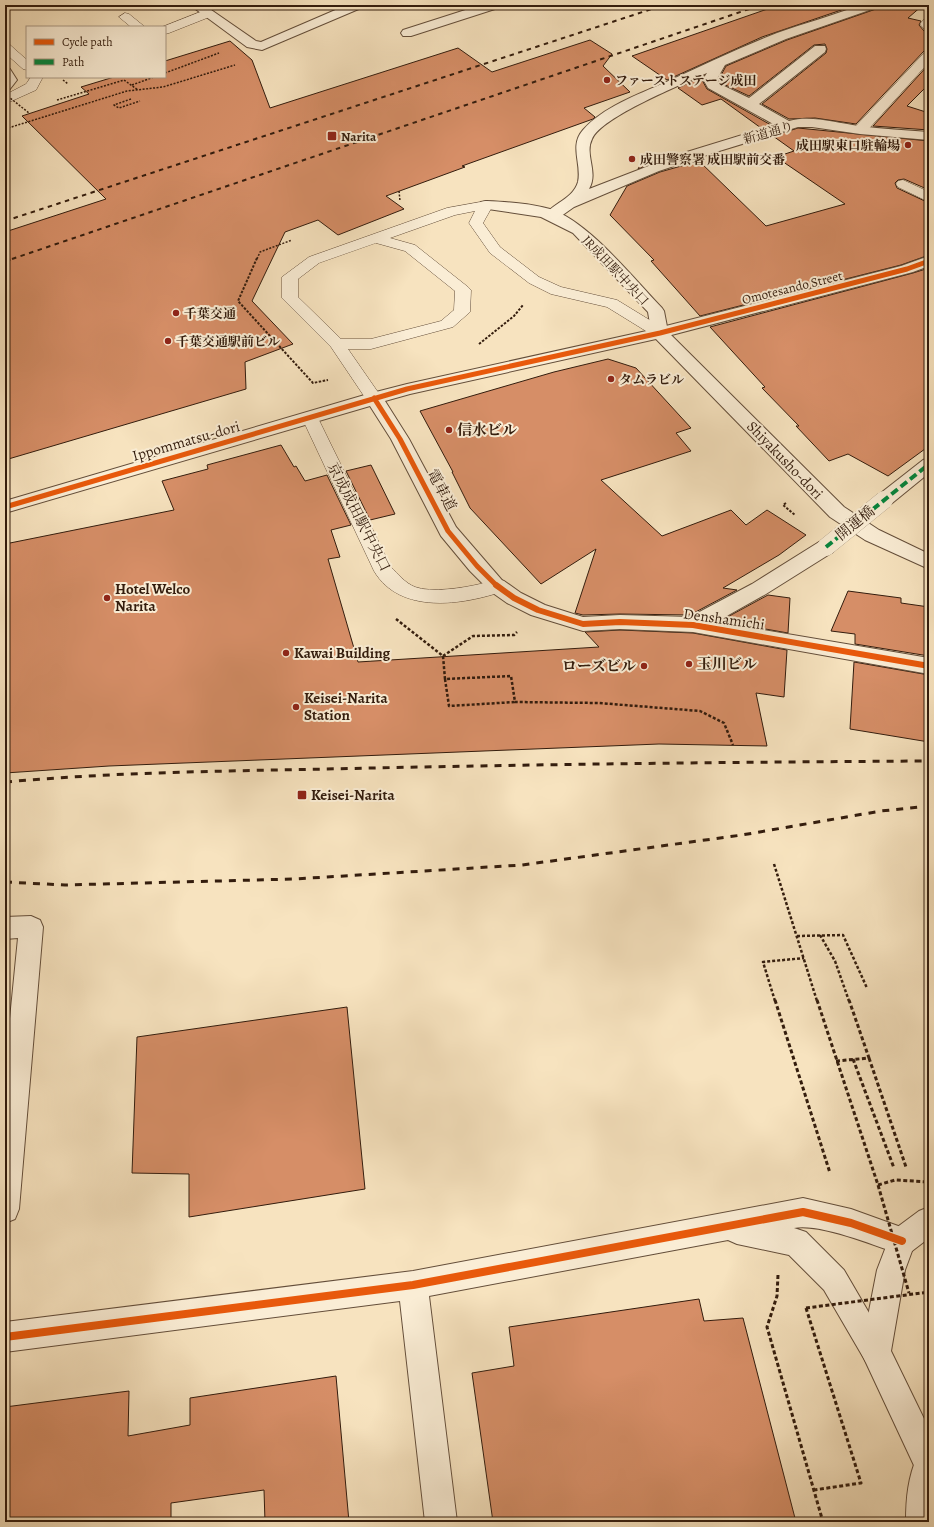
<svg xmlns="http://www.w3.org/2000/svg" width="934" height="1527" font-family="Alegreya,'Noto Serif JP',serif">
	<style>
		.building { fill: #d68e67; stroke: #331c0d }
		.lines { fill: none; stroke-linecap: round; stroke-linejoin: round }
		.service-casing { stroke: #644e3a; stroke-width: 1 }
		.pedestrian-casing { stroke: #644e3a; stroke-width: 2 }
		.minor-casing { stroke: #644e3a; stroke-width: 2 }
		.tertiary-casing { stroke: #644e3a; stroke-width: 2 }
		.path-far3 { stroke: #331c0d; stroke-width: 1.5; stroke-dasharray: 2 1.5; stroke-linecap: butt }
		.path-far2 { stroke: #331c0d; stroke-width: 2; stroke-dasharray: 2.5 1.5; stroke-linecap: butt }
		.path-far1 { stroke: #331c0d; stroke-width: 2.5; stroke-dasharray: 3 2; stroke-linecap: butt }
		.path { stroke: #331c0d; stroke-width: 3; stroke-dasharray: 4 2.5; stroke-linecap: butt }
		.service { fill: #faedd5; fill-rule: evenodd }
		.pedestrian { fill: #faedd5; fill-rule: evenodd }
		.minor { fill: #faedd5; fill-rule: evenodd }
		.tertiary { fill: #faedd5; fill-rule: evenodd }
		.rail-far2 { stroke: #331c0d; stroke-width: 2; stroke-dasharray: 4.5 4.5; stroke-linecap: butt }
		.rail-far1 { stroke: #331c0d; stroke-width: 2.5; stroke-dasharray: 5.5 5.5; stroke-linecap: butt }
		.rail { stroke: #331c0d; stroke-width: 3; stroke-dasharray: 7 7; stroke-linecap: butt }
		.pedestrian-bridge-casing { stroke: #644e3a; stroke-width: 18; stroke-linecap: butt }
		.path-bridge-far2 { stroke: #331c0d; stroke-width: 1.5; stroke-dasharray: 2 1.5; stroke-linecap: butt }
		.path-bridge-far1 { stroke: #331c0d; stroke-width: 2.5; stroke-dasharray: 3 2; stroke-linecap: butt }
		.path-bridge { stroke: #331c0d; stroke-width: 3; stroke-dasharray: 4 2.5; stroke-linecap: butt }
		.pedestrian-bridge { stroke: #faedd5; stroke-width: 18 }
		.quiet { stroke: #00873e; stroke-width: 4; stroke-dasharray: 8 4; stroke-linecap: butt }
		.cycleway-far2-casing { stroke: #faedd5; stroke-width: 7 }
		.cycleway-far1-casing { stroke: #faedd5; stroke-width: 8 }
		.cycleway-casing { stroke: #faedd5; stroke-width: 10 }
		.cycleway-far2 { stroke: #e8590c; stroke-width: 5 }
		.cycleway-far1 { stroke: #e8590c; stroke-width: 6 }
		.cycleway { stroke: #e8590c; stroke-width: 8 }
		.poi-dot { fill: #8f2418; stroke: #faedd5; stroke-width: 1.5 }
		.labels { text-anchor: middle; stroke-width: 4; stroke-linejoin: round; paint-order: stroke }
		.far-poi-label { font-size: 13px; font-weight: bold; fill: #331c0d; stroke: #faedd5; text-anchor: start }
		.far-street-label { font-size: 13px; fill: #331c0d; stroke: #faedd5 }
		.poi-label { font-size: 15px; font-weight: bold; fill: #331c0d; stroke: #faedd5; text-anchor: start }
		.street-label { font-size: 15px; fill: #331c0d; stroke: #faedd5 }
	</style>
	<rect width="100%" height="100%" fill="#f7e3bf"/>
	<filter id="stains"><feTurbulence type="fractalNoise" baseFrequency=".005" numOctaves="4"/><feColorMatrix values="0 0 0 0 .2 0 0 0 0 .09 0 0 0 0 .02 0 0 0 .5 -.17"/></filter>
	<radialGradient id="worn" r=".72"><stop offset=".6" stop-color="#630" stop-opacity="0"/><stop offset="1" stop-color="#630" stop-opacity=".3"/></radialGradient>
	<path class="building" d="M779 5H856L762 37 667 80 632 56Z
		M878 5H923L908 18 921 21 919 25 924 31 929 32V50L924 51 856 124 815 118 789 119 762 104 826 53 827 49 825 44 814 45 749 96 719 82V79L726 66 787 40 876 9Z
		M590 40 612 54 603 66 630 92 584 108 595 117 593 119 462 166 465 167 386 196 404 209 338 235 318 220 285 232 252 301 293 344 245 362 246 389 5 460V232L106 199 22 116 89 94 81 87 114 77H165V61L230 41 252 60 270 108 458 48 492 72Z
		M929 64V84L907 106 929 113V130L873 126Z
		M703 76 702 80 707 89 771 125 761 128 721 99 702 105 678 88Z
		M798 128 929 141V190L904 179 898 180 895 183 897 188 929 203V255L901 265 700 316 651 261 654 260 610 215 627 186 660 172 699 161 766 226 845 204 776 157 794 151 773 136Z
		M646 155 655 162 638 169Z
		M929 268V446L888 476 848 454 829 461 796 426H799L762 388 765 387 710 327 913 273Z
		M608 359 636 368 691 428 676 433 691 451 601 480 662 536 731 510 746 525 767 510 806 535 779 555 723 588 737 590 690 615 620 614 583 615 575 613 596 549 541 584 470 508 452 472H453L420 411 554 372Z
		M281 445 294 467 296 466 305 481 327 475 351 525 331 530 340 557 328 559 358 662 599 647 585 632 620 630 693 633 787 650 784 697 756 693 767 746 659 744 109 766 5 773V544L174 510 162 481 208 469 207 465Z
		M371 465 395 514 370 520 346 471Z
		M848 591 901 598V603L929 607V656L855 644V634L831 631Z
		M768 595 790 598 788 633 720 621Z
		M854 662 929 675V742L850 729Z
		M347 1007 365 1189 189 1217V1174L132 1173 137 1037Z
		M699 1299 704 1321 743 1318 796 1522H493L472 1373 514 1366 509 1327Z
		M336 1376 349 1522H265L264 1490 171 1503V1522H5V1407L129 1391 128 1436 190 1425V1398Z"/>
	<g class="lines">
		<g class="service-casing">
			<path id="service" d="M208 9 214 13 212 16 169 33 165 34V27H162Z
				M125 13 129 14 145 27H131L119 17Z
				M929 17V31L925 30 920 24 925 18Z
				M5 43 9 44 27 60V70L23 69 5 53Z
				M929 51V62L865 133H855L853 130 855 127 925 52Z
				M31 77H43L36 90 5 104V95L26 84Z
				M903 180 929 192V202L898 187 896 184 898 181Z
				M486 201 491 202 493 205 483 223 500 247 539 277 561 287 617 300 666 330 668 333 666 336H654L607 307 551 294 529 283 490 253 469 223 475 211 455 215 390 238 415 245 468 287 471 290 470 312 453 327 371 349H348L382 398 380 402 374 403 368 402 331 347 282 298V277L309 257 447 208ZM376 243 405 251 455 291 454 310 441 321 371 339H341L298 297V279L319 263Z
				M310 413 316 414 318 418 391 567C398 574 405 583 415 587 431 593 463 588 480 584 489 582 495 579 504 581L506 586 504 591C463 605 400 615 374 571L302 418 304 414Z"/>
		</g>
		<g class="pedestrian-casing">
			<path id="pedestrian" d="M929 458V473L891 504 884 506 877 504 875 500 877 496 923 460Z"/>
		</g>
		<g class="minor-casing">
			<path id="minor" d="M190 5H204L256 41 261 42 347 5H363L361 8 262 50 247 47Z
				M481 5H500L498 8 411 36H403L401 33 403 30Z
				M860 5H877L875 8 864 12 786 39 725 65 717 79 718 83 749 98 815 46H825L826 49 825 52 759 104 789 121C811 115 836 123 859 126 882 129 906 130 929 132V140L860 134 812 127H798L716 152 659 171 574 207 557 219H547L544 216C553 203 573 199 578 182 582 164 569 146 583 130 603 107 637 95 664 83 701 66 738 48 777 33 804 23 833 16 860 5ZM707 73 703 79 708 88 775 125 677 155 589 189C599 172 584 155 592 139 601 117 683 84 707 73Z
				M929 256V266L913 272 660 338 654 337 652 333 654 329 901 266Z
				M826 540 833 542 836 547 833 552 766 594 716 622 929 658V674L693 632 620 629 583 631 531 615 507 603 490 591 487 586 490 581 497 579 504 581 521 593 545 605 583 617 620 615 690 617 752 584 819 542Z
				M31 916 40 920 43 927 19 1209 15 1219 5 1223V1069L18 938 5 939V917Z
				M803 1198 851 1209 912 1231 916 1241 912 1251 902 1255C876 1246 820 1223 794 1228L806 1232 844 1270 886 1342 891 1352 886 1362 876 1367 866 1362 824 1290 789 1255 737 1244 728 1240 429 1296 457 1522H425L400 1301 5 1352V1322L413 1271Z
				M929 1450V1522H906C906 1497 908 1478 918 1454Z"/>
		</g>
		<g class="tertiary-casing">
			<path id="tertiary" d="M5 68 10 69 17 80 10 89 5 90Z
				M486 201C507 202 529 203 550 209 588 221 633 278 662 308L664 311 668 332 844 507 879 530 929 554V569L865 540 830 517 656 339 410 394 385 401 409 439 456 527 507 586 504 591 497 593 490 591 470 571 441 536 391 439 370 406 5 513V501L368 394 407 384 651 330 648 312 573 233 541 217 481 208 479 205 481 202Z
				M929 1207V1238L912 1251 905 1270 891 1351 929 1429V1478L918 1474 861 1352 877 1270 892 1231 919 1211Z"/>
		</g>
		<path class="path-far3" d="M165 73 219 53
			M63 80 68 84
			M132 85 154 77
			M131 99 114 105 119 108 140 101
			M57 100 124 80 138 90
			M5 129 127 91 163 87 235 65
			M399 191 400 201
			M257 259 260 252 292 240"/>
		<path class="path-far2" d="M257 258 238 301 313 383 328 380
			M479 344 514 316 523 305
			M786 503 783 505 795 515"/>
		<path class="path-far1" d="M396 619 443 656 445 679 511 676 515 702 599 703 700 711 724 723 733 745
			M443 656 473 636 514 635 517 632
			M445 679 449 706 515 702
			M820 935 835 961 849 1001
			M797 936 843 935 867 988
			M775 1001 763 962 804 958"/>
		<path class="path" d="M775 1000 830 1173
			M869 1058 906 1167
			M853 1059 894 1168
			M836 1061 869 1058 849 1000
			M878 1185 895 1180 929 1182
			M778 1275 777 1296 767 1327 823 1522
			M806 1308 861 1483 814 1490"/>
		<use href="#service" class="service"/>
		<use href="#pedestrian" class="pedestrian"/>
		<use href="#minor" class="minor"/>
		<use href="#tertiary" class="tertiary"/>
		<path class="rail-far2" d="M5 221 664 5
			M12 259 761 5"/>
		<path class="rail-far1" d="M5 261 15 258"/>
		<path class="rail" d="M5 782C127 771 250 771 372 768 557 764 743 762 929 761
			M5 882 65 885 294 879 522 865 742 835 881 811 929 806"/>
		<g class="pedestrian-bridge-casing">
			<path id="pedestrian-bridge" d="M826 547 884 500"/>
		</g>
		<path class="path-bridge-far2" d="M5 94 29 113"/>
		<path class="path-bridge-far1" d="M774 864 817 1001"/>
		<path class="path-bridge" d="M817 1000 878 1185 909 1293
			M806 1308 929 1292"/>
		<use href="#pedestrian-bridge" class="pedestrian-bridge"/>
		<path class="quiet" d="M826 547 929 464"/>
		<g class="cycleway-far2-casing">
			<path id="cycleway-far2" d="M374 398 400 439 448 531 477 566 497 586
				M5 507 407 389 660 333 907 269 929 261"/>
		</g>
		<g class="cycleway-far1-casing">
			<path id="cycleway-far1" d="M496 585 514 598 538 610 583 624 620 622 693 625 929 666"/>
		</g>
		<g class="cycleway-casing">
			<path id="cycleway" d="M5 1337 413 1285 803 1212 851 1223 902 1241"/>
		</g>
		<use href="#cycleway-far2" class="cycleway-far2"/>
		<use href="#cycleway-far1" class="cycleway-far1"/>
		<use href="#cycleway" class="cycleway"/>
	</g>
	<g class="poi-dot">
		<circle cx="607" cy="80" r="4"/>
		<rect x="327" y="131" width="10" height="10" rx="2"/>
		<circle cx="908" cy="145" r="4"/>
		<circle cx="632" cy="159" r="4"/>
		<circle cx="176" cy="313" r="4"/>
		<circle cx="168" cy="341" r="4"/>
		<circle cx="611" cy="379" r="4"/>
		<circle cx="449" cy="430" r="4"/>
		<circle cx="107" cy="598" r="4"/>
		<circle cx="286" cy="653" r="4"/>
		<circle cx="689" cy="664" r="4"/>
		<circle cx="644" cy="666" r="4"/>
		<circle cx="296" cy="707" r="4"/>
		<rect x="297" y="790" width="10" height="10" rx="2"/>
	</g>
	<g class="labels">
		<g class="far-poi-label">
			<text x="615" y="85">ファーストステージ成田</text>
			<text x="341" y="141">Narita</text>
			<text x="900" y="150" text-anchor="end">成田駅東口駐輪場</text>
			<text x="640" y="164">成田警察署 成田駅前交番</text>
			<text x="184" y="318">千葉交通</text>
			<text x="176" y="346">千葉交通駅前ビル</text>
			<text x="619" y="384">タムラビル</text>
		</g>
		<g class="far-street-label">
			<text transform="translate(768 132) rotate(-16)" y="5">新道通り</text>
			<text transform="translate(616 270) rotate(47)" y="5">JR成田駅中央口</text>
			<text transform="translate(792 287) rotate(-14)" y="5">Omotesando Street</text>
		</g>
		<g class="poi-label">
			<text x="457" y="435">信水ビル</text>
			<text x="115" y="594">Hotel Welco<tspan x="115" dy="17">Narita</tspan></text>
			<text x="294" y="658">Kawai Building</text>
			<text x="697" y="669">玉川ビル</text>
			<text x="636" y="671" text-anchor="end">ローズビル</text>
			<text x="304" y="703">Keisei-Narita<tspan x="304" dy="17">Station</tspan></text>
			<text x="311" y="800">Keisei-Narita</text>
		</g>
		<g class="street-label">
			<text transform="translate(186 441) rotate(-16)" y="5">Ippommatsu-dori</text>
			<text transform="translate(785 460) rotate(46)" y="5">Shiyakusho-dori</text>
			<text transform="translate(442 490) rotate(62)" y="5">電車道</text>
			<text transform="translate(359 517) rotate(63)" y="5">京成成田駅中央口</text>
			<text transform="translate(855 523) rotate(-39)" y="5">開運橋</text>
			<text transform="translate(724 619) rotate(8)" y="5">Denshamichi</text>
		</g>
	</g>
	<rect width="934" height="1527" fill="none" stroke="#f7e3bf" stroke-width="20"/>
	<rect x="6" y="6" width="922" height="1515" fill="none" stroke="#331c0d" stroke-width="2"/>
	<rect x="10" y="10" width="914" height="1507" fill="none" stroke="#331c0d"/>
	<rect x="26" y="26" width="140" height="52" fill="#faedd5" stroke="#aa9985"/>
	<rect x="34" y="39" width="20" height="6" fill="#e8590c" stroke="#aa9985"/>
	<text x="62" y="46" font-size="12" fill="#331c0d">Cycle path</text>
	<rect x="34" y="59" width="20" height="6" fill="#00873e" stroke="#aa9985"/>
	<text x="62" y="66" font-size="12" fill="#331c0d">Path</text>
	<rect width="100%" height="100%" filter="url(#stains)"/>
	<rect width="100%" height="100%" fill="url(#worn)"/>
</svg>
